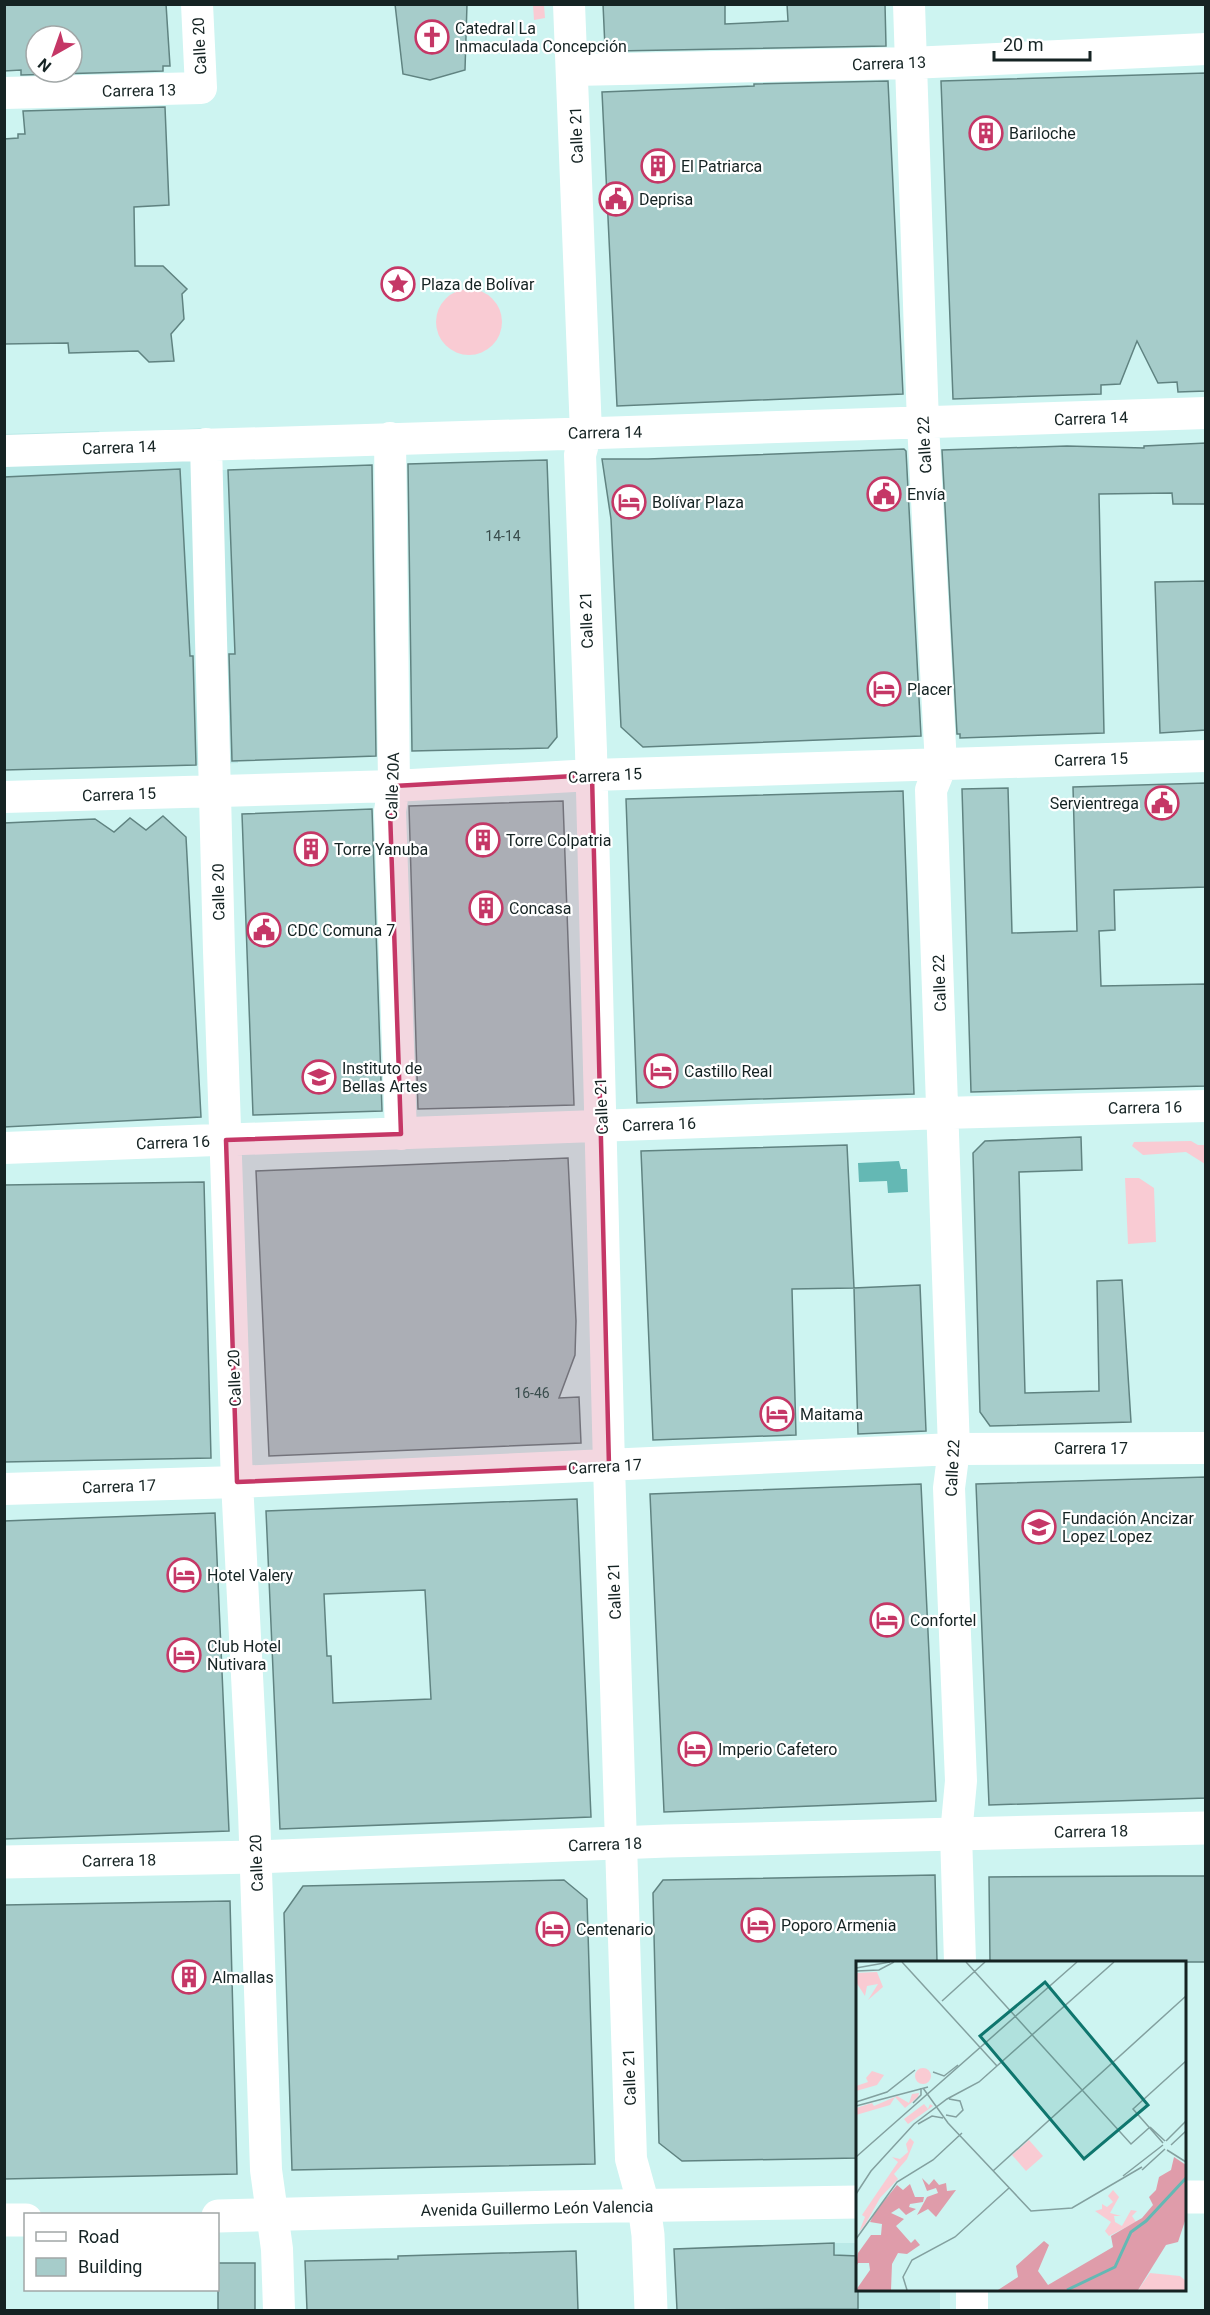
<svg xmlns="http://www.w3.org/2000/svg" width="1210" height="2315" font-family="Roboto,sans-serif">
	<style>
		.built { fill: #bae9e7 }
		.green { fill: #f9cbd3 }
		.water { fill: #64b8b4 }
		.building { fill: #a6ccca; stroke: #608381; stroke-width: 1.5; fill-rule: evenodd }
		.lines { fill: none; stroke-linecap: round; stroke-linejoin: round }
		.minor { stroke: #fff; stroke-width: 32 }
		.major { stroke: #fff; stroke-width: 33 }
		.marked { fill: #c53766; fill-opacity: 0.2; stroke: #c53766; stroke-width: 4.5; stroke-linejoin: round }
		.labels { text-anchor: middle; stroke-width: 4.5; stroke-linejoin: round; paint-order: stroke }
		.number-label { font-size: 14px; fill: #394d4d }
		.poi-label { font-size: 16px; fill: #152323; stroke: #fff; text-anchor: start }
		.street-label { font-size: 16px; fill: #152323; stroke: #fff }
		.inset-river { fill: none; stroke: #64b8b4; stroke-width: 3 }
		.inset-road { fill: none; stroke: #83a09f; stroke-width: 1.5 }
		.view { fill: #0f766e; fill-opacity: 0.15; stroke: #0f766e; stroke-width: 3 }
		.inset-edge { fill: none; stroke: #152323; stroke-width: 3 }
	</style>
	<rect width="100%" height="100%" fill="#cdf4f1"/>
	<path class="built" d="M205 428 207 470H228L238 763 196 765 180 469 5 477 4 434 99 431 108 447 154 446 167 430Z
		M834 2243H857L858 2290H940V2310H836Z"/>
	<path class="green" d="M533 5H544L545 18 534 20Z
		M436 322a33 33 0 1 1 66 0a33 33 0 1 1-66 0Z
		M1191 1141 1198 1145H1205V1177V1164L1186 1152 1143 1155 1132 1146 1134 1142Z
		M1125 1178H1139L1154 1188 1156 1242 1128 1244Z"/>
	<path class="water" d="M899 1161 901 1169H907L908 1192 888 1193 887 1181 859 1182 858 1163Z"/>
	<path class="building" d="M4 4H166L170 66H163V71L21 75V70L4 71ZM36 36H72V72H36Z
		M395 4H467L465 70 430 80 403 74Z
		M603 4H725V24L788 21 787 4H885L886 46 616 51 605 48Z
		M1206 73V391L1178 392 1177 382 1158 383 1137 341 1120 384 1101 385V394L953 399 941 81Z
		M888 81 903 394 617 406 602 92 754 86V84Z
		M165 107 169 205 134 207 135 266H163L187 289 182 294 184 319 171 334 174 361 149 362 138 351 69 353 68 343 4 344V139L18 138V134H25L23 111Z
		M1206 443V504H1173L1172 493 1099 494 1104 733 960 738V734H957L942 450 1067 446 1144 448V446Z
		M904 449 906 451 921 736 643 747 621 727 611 519 602 459H648Z
		M547 460 557 737 548 748 412 751 408 464Z
		M372 465 376 756 232 761 229 654H235L228 470Z
		M180 469 190 656H193L196 765 4 770V477Z
		M1206 581V730L1160 733 1155 582Z
		M1206 783V887L1114 890 1115 930 1099 931 1101 986 1206 984V1086L971 1092 962 789 1008 788 1012 933 1077 931 1073 787Z
		M903 791 914 1094 637 1103 626 799Z
		M563 801 574 1105 418 1109 409 806Z
		M372 809 382 1111 253 1115 242 814Z
		M163 816 186 837 201 1117 4 1127V823L95 819 114 832 130 818 146 830Z
		M1081 1137 1082 1170 1019 1172 1025 1393 1099 1391 1097 1281 1122 1280 1131 1422 990 1426 980 1412 973 1153 985 1141Z
		M847 1145 854 1288 792 1289 796 1435 653 1440 641 1151Z
		M568 1158 576 1321 575 1355 559 1398 579 1397 581 1443 269 1456 256 1171Z
		M204 1182 211 1458 4 1462V1185Z
		M920 1285 926 1431 858 1434 854 1288Z
		M1206 1477V1798L989 1805 976 1484Z
		M921 1484 936 1801 664 1812 650 1494Z
		M577 1499 591 1817 280 1829 266 1511ZM425 1590 431 1699 333 1703 331 1656H327L324 1594Z
		M215 1513 229 1831 4 1839V1521Z
		M935 1875 937 1962H858V2158L682 2161 659 2143 653 1893 663 1880Z
		M1157 1876H1206V1962H990L989 1877Z
		M564 1880 587 1899 595 2164 292 2170 284 1913 303 1886Z
		M230 1901 237 2174 4 2179V1905Z
		M834 2243V2255L858 2256V2309L677 2310 674 2249Z
		M576 2251 578 2310H307L305 2261 398 2259V2256Z
		M218 2263H255V2310H218Z"/>
	<g class="lines">
		<path class="minor" d="M569 4 586 433 580 455 591 751 609 1466 631 2159 644 2206
			M909 4 923 424 941 765 931 790 954 1449 949 1488 961 1781 956 1834 960 1962
			M573 70 911 63 1206 49
			M4 93 201 88 197 4
			M390 438 394 786 390 811 401 1134
			M206 444 219 951 237 1482 254 1811 266 2170 277 2249 279 2310
			M4 451C405 437 805 429 1206 413
			M4 797 394 786 592 775 1206 756
			M4 1148 943 1113 1206 1106
			M4 1489 237 1482 954 1449 1206 1448
			M972 2290V2310"/>
		<path class="major" d="M4 1862 255 1857 667 1841 1206 1828
			M1184 2197H1206
			M644 2206 648 2235 651 2310
			M218 2216 555 2207 858 2202
			M4 2220H26"/>
	</g>
	<path class="marked" d="M592 775 609 1466 237 1482 226 1140 401 1134 390 811 394 786Z"/>
	<defs>
		<g id="church-ring" transform="scale(1.725)"><circle r="9.5" fill="#fff" stroke="#c53766" stroke-width="1.5"/><path d="M-1.2-6h2.4v3.5h3.3v2.4h-3.3V6h-2.4V-.1h-3.3v-2.4h3.3Z" fill="#c53766"/></g>
		<g id="building-ring" transform="scale(1.725)"><circle r="9.5" fill="#fff" stroke="#c53766" stroke-width="1.5"/><path d="M-4-6H4V6H1V3H-1V6H-4ZM-2.5-4.3h1.7v1.8h-1.7ZM.8-4.3h1.7v1.8H.8ZM-2.5-1h1.7V.8h-1.7ZM.8-1h1.7V.8H.8Z" fill="#c53766"/></g>
		<g id="civic-ring" transform="scale(1.725)"><circle r="9.5" fill="#fff" stroke="#c53766" stroke-width="1.5"/><path d="M-.6-6.5H3V-4.5H.6V-3L4-1V1h2V6H-6V1h2V-1L-.6-3ZM-1.2 2.5V6h2.4V2.5Z" fill="#c53766"/></g>
		<g id="sight-ring" transform="scale(1.725)"><circle r="9.5" fill="#fff" stroke="#c53766" stroke-width="1.5"/><path d="M0-6L1.8-2.2L6-1.7L2.9 1.2L3.7 5.4L0 3.3L-3.7 5.4L-2.9 1.2L-6-1.7L-1.8-2.2Z" fill="#c53766"/></g>
		<g id="hotel-ring" transform="scale(1.725)"><circle r="9.5" fill="#fff" stroke="#c53766" stroke-width="1.5"/><path d="M-6-4.5h1.5V1H6V5H4.5V3h-9V5H-6ZM-4 0a1.8 1.8 0 1 1 3.6 0ZM.5 0V-2.5h3Q6-2.5 6 0Z" fill="#c53766"/></g>
		<g id="university-ring" transform="scale(1.725)"><circle r="9.5" fill="#fff" stroke="#c53766" stroke-width="1.5"/><path d="M0-5L7-2L0 1L-7-2ZM-4 1L0 2.5L4 1V4Q0 6-4 4Z" fill="#c53766"/></g>
	</defs>
	<g fill-rule="evenodd">
		<use href="#church-ring" x="432" y="37"/>
		<use href="#building-ring" x="986" y="133"/>
		<use href="#building-ring" x="658" y="166"/>
		<use href="#civic-ring" x="616" y="199"/>
		<use href="#sight-ring" x="398" y="284"/>
		<use href="#civic-ring" x="884" y="494"/>
		<use href="#hotel-ring" x="629" y="502"/>
		<use href="#hotel-ring" x="884" y="689"/>
		<use href="#civic-ring" x="1162" y="803"/>
		<use href="#building-ring" x="483" y="840"/>
		<use href="#building-ring" x="311" y="849"/>
		<use href="#building-ring" x="486" y="908"/>
		<use href="#civic-ring" x="264" y="930"/>
		<use href="#hotel-ring" x="661" y="1071"/>
		<use href="#university-ring" x="319" y="1077"/>
		<use href="#hotel-ring" x="777" y="1414"/>
		<use href="#university-ring" x="1039" y="1527"/>
		<use href="#hotel-ring" x="184" y="1575"/>
		<use href="#hotel-ring" x="887" y="1620"/>
		<use href="#hotel-ring" x="184" y="1655"/>
		<use href="#hotel-ring" x="695" y="1749"/>
		<use href="#hotel-ring" x="758" y="1925"/>
		<use href="#hotel-ring" x="553" y="1929"/>
		<use href="#building-ring" x="189" y="1977"/>
	</g>
	<g class="labels">
		<g class="number-label">
			<text x="503" y="541">14-14</text>
			<text x="532" y="1398">16-46</text>
		</g>
		<g class="poi-label">
			<text x="455" y="34">Catedral La<tspan x="455" dy="18">Inmaculada Concepción</tspan></text>
			<text x="1009" y="139">Bariloche</text>
			<text x="681" y="172">El Patriarca</text>
			<text x="639" y="205">Deprisa</text>
			<text x="421" y="290">Plaza de Bolívar</text>
			<text x="907" y="500">Envía</text>
			<text x="652" y="508">Bolívar Plaza</text>
			<text x="907" y="695">Placer</text>
			<text x="1139" y="809" text-anchor="end">Servientrega</text>
			<text x="506" y="846">Torre Colpatria</text>
			<text x="334" y="855">Torre Yanuba</text>
			<text x="509" y="914">Concasa</text>
			<text x="287" y="936">CDC Comuna 7</text>
			<text x="342" y="1074">Instituto de<tspan x="342" dy="18">Bellas Artes</tspan></text>
			<text x="684" y="1077">Castillo Real</text>
			<text x="800" y="1420">Maitama</text>
			<text x="1062" y="1524">Fundación Ancizar<tspan x="1062" dy="18">Lopez Lopez</tspan></text>
			<text x="207" y="1581">Hotel Valery</text>
			<text x="910" y="1626">Confortel</text>
			<text x="207" y="1652">Club Hotel<tspan x="207" dy="18">Nutivara</tspan></text>
			<text x="718" y="1755">Imperio Cafetero</text>
			<text x="781" y="1931">Poporo Armenia</text>
			<text x="576" y="1935">Centenario</text>
			<text x="212" y="1983">Almallas</text>
		</g>
		<g class="street-label">
			<text transform="translate(199 46) rotate(-93)" y="6">Calle 20</text>
			<text transform="translate(889 63) rotate(-2)" y="6">Carrera 13</text>
			<text transform="translate(139 90) rotate(-1)" y="6">Carrera 13</text>
			<text transform="translate(576 135) rotate(-92)" y="6">Calle 21</text>
			<text transform="translate(1091 418) rotate(-2)" y="6">Carrera 14</text>
			<text transform="translate(605 432) rotate(-1)" y="6">Carrera 14</text>
			<text transform="translate(924 445) rotate(-93)" y="6">Calle 22</text>
			<text transform="translate(119 447) rotate(-2)" y="6">Carrera 14</text>
			<text transform="translate(586 620) rotate(-92)" y="6">Calle 21</text>
			<text transform="translate(1091 759) rotate(-2)" y="6">Carrera 15</text>
			<text transform="translate(605 775) rotate(-3)" y="6">Carrera 15</text>
			<text transform="translate(392 786) rotate(-88)" y="6">Calle 20A</text>
			<text transform="translate(119 794) rotate(-2)" y="6">Carrera 15</text>
			<text transform="translate(218 892) rotate(-91)" y="6">Calle 20</text>
			<text transform="translate(939 983) rotate(-92)" y="6">Calle 22</text>
			<text transform="translate(601 1106) rotate(-92)" y="6">Calle 21</text>
			<text transform="translate(1145 1107) rotate(-1)" y="6">Carrera 16</text>
			<text transform="translate(659 1124) rotate(-2)" y="6">Carrera 16</text>
			<text transform="translate(173 1142) rotate(-2)" y="6">Carrera 16</text>
			<text transform="translate(234 1378) rotate(-92)" y="6">Calle 20</text>
			<text x="1091" y="1454">Carrera 17</text>
			<text transform="translate(605 1466) rotate(-3)" y="6">Carrera 17</text>
			<text transform="translate(952 1468) rotate(-87)" y="6">Calle 22</text>
			<text transform="translate(119 1486) rotate(-2)" y="6">Carrera 17</text>
			<text transform="translate(614 1591) rotate(-92)" y="6">Calle 21</text>
			<text transform="translate(1091 1831) rotate(-1)" y="6">Carrera 18</text>
			<text transform="translate(605 1844) rotate(-2)" y="6">Carrera 18</text>
			<text transform="translate(119 1860) rotate(-1)" y="6">Carrera 18</text>
			<text transform="translate(256 1863) rotate(-92)" y="6">Calle 20</text>
			<text transform="translate(629 2077) rotate(-92)" y="6">Calle 21</text>
			<text transform="translate(537 2208) rotate(-1)" y="6">Avenida Guillermo León Valencia</text>
		</g>
	</g>
	<g transform="translate(856 1961)">
		<rect width="330" height="330" fill="#cdf4f1"/>
		<path d="M21 11 27 26 12 39 22 23 11 25 9 35 0 21V12ZM59 115a8 8 0 1 1 16 0a8 8 0 1 1-16 0ZM16 110 28 114 21 124 0 130V125L12 121 10 117ZM63 132 62 136 49 147 39 136 34 144 0 154V147L16 142 18 145 41 135 53 142 56 133ZM68 143 72 148 74 143 77 145 52 163 48 158ZM54 177 58 181 51 198 38 213 42 218 24 237 9 264 3 271 9 256 6 254 42 201 36 196 44 198 52 191 50 183ZM173 179 187 195 170 210 156 194ZM257 229 263 236 254 252 265 255H258L259 261 266 265 275 249 281 250 276 255 280 261 253 275 249 270 255 261 239 250 246 248V243L251 246 257 241 252 235ZM294 312 324 315 330 320V329H282Z" fill="#f9cbd3"/>
		<path d="M318 196 330 204V257L322 281 310 284 282 329H142L162 316 160 305 188 280 193 284 182 310 192 324 257 286 255 275 286 257 297 244 293 236 300 229 303 216 315 209ZM66 217 73 224 78 218 83 224 90 222 91 230 100 229 80 256 72 248 61 254 71 236 82 232 80 227 71 230ZM54 223 59 236H68L67 241 54 243 53 246 60 248 50 254 43 247 35 252 48 258 40 265 55 282 59 278 64 284 51 293 42 292 36 303 35 329H0L14 309 13 302H2L0 306 2 292 15 274H25L26 263 14 261 19 251 41 224 47 229Z" fill="#df9caa"/>
		<path class="inset-river" d="M211 329 259 306 275 271 290 260 330 217"/>
		<path class="inset-road" d="M46 1 141 105M110 1 159 55M0 7 34 1M0 10 23 9 38 1M86 40 129 1M159 55 275 183 294 166M77 111 88 115 102 104M67 127 92 162 175 250 216 247 286 206M0 141 31 131 59 109M57 142 65 134V127M0 145 72 126M90 154 100 156 107 149 104 140 93 138M62 163 76 155 87 157M294 166 309 180M310 180 330 160M307 182 277 148 330 100M315 184 330 170M311 189 330 201M0 196 221 1M286 209 309 188M137 210 330 35M267 215 307 184M0 233 15 210 58 163 91 138 123 121 258 1M0 278 41 221 77 199 106 172M51 329 47 316 56 299 99 276 153 227"/>
		<path class="view" d="M189 21 292 144 228 198 124 75Z"/>
		<rect width="330" height="330" class="inset-edge"/>
	</g>
	<rect width="1210" height="2315" fill="none" stroke="#152323" stroke-width="12"/>
	<rect x="24" y="2213" width="195" height="78" fill="#ffffff" stroke="#a1a7a7" stroke-width="1.5"/>
	<rect x="36" y="2232" width="30" height="9" fill="#ffffff" stroke="#a1a7a7" stroke-width="1.5"/>
	<text x="78" y="2243" font-size="18" fill="#152323">Road</text>
	<rect x="36" y="2258" width="30" height="18" fill="#a6ccca" stroke="#a1a7a7" stroke-width="1.5"/>
	<text x="78" y="2273" font-size="18" fill="#152323">Building</text>
	<g transform="translate(54 54) rotate(220)"><circle r="28" fill="#ffffff" stroke="#a1a7a7" stroke-width="1.5"/>
	<path d="M0-4.5L10 22L0 15L-10 22Z" fill="#c53766"/>
	<text y="-9" font-size="16" font-weight="bold" text-anchor="middle" fill="#152323">N</text>
	</g>
	<path d="M994 51v9h96v-9" fill="none" stroke="#152323" stroke-width="3"/>
	<text x="1003" y="51" font-size="18" fill="#152323" stroke="#ffffff" stroke-width="4.5" paint-order="stroke">20 m</text>
</svg>
